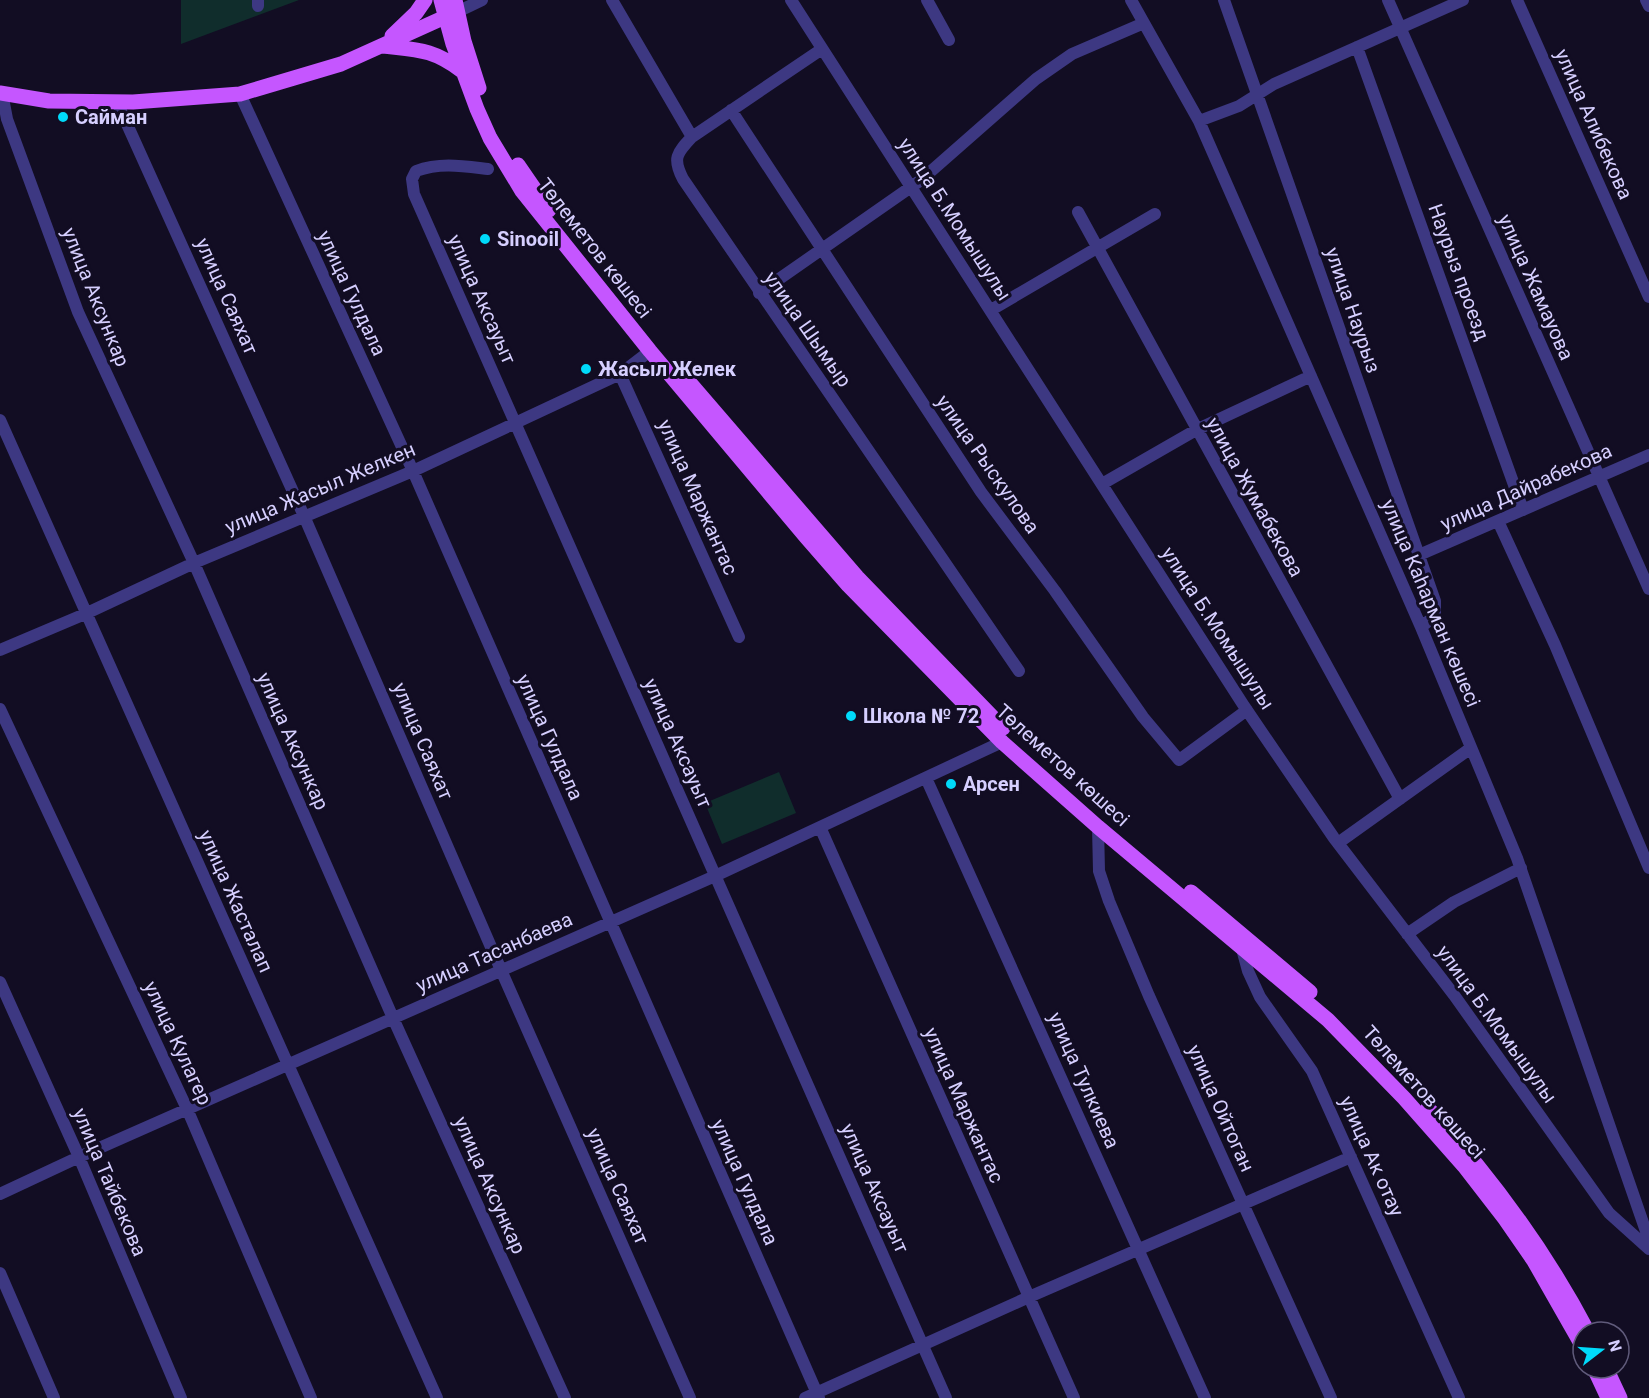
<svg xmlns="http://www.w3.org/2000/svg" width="1649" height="1398" font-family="Roboto,sans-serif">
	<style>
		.green { fill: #102d2c }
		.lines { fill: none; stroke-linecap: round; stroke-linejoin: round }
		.minor { stroke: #3d3882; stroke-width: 12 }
		.major { stroke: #c556ff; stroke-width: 15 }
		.poi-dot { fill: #00dafa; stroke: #120d23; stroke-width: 2 }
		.labels { text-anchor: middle; stroke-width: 6; stroke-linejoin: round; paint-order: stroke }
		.poi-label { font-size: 20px; font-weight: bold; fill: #d6cfff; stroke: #120d23; text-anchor: start }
		.street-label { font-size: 20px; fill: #d6cfff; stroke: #120d23 }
	</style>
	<rect width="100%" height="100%" fill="#120d23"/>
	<path class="green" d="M181 0H299L181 44Z
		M779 772 796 813 722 844 705 803Z"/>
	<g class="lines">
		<path class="minor" d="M258 0V6
			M612 0 692 137C677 153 672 158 683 179L1019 671
			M791 0 1244 706 1334 838 1454 995 1609 1213 1649 1249
			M927 0 949 40
			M1131 0 1199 121 1421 627 1517 858 1649 1240
			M1224 0 1435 601V616L1421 627
			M1388 0 1649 589
			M1517 0 1649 297
			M1646 0 1649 6
			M457 12 482 0
			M1357 47 1523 510
			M2 93 7 119 78 312 194 563 393 1018 565 1398
			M240 94 413 471 819 1398
			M117 102 304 516 501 970 690 1398
			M731 110 981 492 1055 591 1143 717 1179 760 1247 710
			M1199 121 1239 106 1274 84 1463 0
			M692 137 822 49
			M488 169C463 166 440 162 416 171L412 179 414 194 946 1398
			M1078 212 1400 799
			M759 293 921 180 1036 79 1072 54 1144 23
			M991 310 1155 214
			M620 374 739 637
			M0 420 437 1398
			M1102 484 1196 430 1311 376
			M1498 521 1555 645 1649 868
			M1419 555 1649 455
			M0 650 85 614 194 563 413 471 620 374 650 351
			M0 709 188 1111 311 1398
			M926 778 1205 1398
			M820 827 1074 1398
			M1098 827 1099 871 1109 901 1149 996 1331 1398
			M1338 843 1471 748
			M1407 934 1454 902 1521 868
			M1244 945 1242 949 1248 971 1260 997 1312 1071 1459 1398
			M0 982 79 1157 181 1398
			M0 1194 79 1157 715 876 1002 742
			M0 1273 54 1398
			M805 1398 1029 1297 1351 1157"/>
		<path class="major" d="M441 0 453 44 477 109 490 138 522 191 650 351 806 537 848 585 1002 742 1098 827 1328 1020 1404 1098 1464 1166 1505 1219 1534 1261 1583 1347
			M455 0 464 41 479 88
			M392 36 416 13 425 0
			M383 46C418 50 433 49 462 71
			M0 93 49 101 133 102 240 94 341 64 454 13
			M518 165 549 210
			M683 375 857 577 1003 728
			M1191 892 1310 992
			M1428 1108C1490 1176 1545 1250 1588 1332
			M1594 1368 1608 1398
			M1606 1368 1620 1398"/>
	</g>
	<g class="poi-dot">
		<circle cx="63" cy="117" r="6"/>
		<circle cx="485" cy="239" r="6"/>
		<circle cx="586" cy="369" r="6"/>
		<circle cx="851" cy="716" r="6"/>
		<circle cx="951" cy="784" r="6"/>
	</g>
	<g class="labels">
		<g class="poi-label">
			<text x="75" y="124">Сайман</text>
			<text x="497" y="246">Sinooil</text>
			<text x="598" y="376">Жасыл Желек</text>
			<text x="863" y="723">Школа № 72</text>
			<text x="963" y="791">Арсен</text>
		</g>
		<g class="street-label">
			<text transform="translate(1594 124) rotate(66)" y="7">улица Алибекова</text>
			<text transform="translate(955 219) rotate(57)" y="7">улица Б.Момышулы</text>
			<text transform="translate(595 248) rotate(52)" y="7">Төлеметов көшесі</text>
			<text transform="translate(1459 272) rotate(70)" y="7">Наурыз проезд</text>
			<text transform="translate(1536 287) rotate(66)" y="7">улица Жамауова</text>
			<text transform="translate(352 293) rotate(65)" y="7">улица Гулдала</text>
			<text transform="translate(227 296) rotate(66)" y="7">улица Саяхат</text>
			<text transform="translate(96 297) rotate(68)" y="7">улица Аксункар</text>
			<text transform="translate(482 299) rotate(66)" y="7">улица Аксауыт</text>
			<text transform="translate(1353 310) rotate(71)" y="7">улица Наурыз</text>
			<text transform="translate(808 329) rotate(55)" y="7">улица Шымыр</text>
			<text transform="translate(988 464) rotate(55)" y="7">улица Рыскулова</text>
			<text transform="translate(1526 487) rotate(-24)" y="7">улица Дайрабекова</text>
			<text transform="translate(320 488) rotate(-23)" y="7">улица Жасыл Желкен</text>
			<text transform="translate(698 497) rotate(66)" y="7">улица Маржантас</text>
			<text transform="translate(1255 497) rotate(61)" y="7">улица Жумабекова</text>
			<text transform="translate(1431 603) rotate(67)" y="7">улица Каһарман көшесі</text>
			<text transform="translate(1218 628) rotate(57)" y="7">улица Б.Момышулы</text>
			<text transform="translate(550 737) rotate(66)" y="7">улица Гулдала</text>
			<text transform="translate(293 741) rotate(66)" y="7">улица Аксункар</text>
			<text transform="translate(423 741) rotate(67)" y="7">улица Саяхат</text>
			<text transform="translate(678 743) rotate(66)" y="7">улица Аксауыт</text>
			<text transform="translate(1063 765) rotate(42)" y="7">Төлеметов көшесі</text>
			<text transform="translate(236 901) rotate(66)" y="7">улица Жасталап</text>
			<text transform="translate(494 952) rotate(-24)" y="7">улица Тасанбаева</text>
			<text transform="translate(1497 1024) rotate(54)" y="7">улица Б.Момышулы</text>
			<text transform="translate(178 1043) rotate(65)" y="7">улица Кулагер</text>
			<text transform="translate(1084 1080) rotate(66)" y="7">улица Тулкиева</text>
			<text transform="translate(1424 1092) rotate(48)" y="7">Төлеметов көшесі</text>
			<text transform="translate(964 1105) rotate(66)" y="7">улица Маржантас</text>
			<text transform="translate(1221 1108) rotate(66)" y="7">улица Ойтоган</text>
			<text transform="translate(1372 1156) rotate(66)" y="7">улица Ак отау</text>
			<text transform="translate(110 1182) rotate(67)" y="7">улица Тайбекова</text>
			<text transform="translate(745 1182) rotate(66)" y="7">улица Гулдала</text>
			<text transform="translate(490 1185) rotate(66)" y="7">улица Аксункар</text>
			<text transform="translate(618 1186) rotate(66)" y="7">улица Саяхат</text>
			<text transform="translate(875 1188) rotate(66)" y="7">улица Аксауыт</text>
		</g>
	</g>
	<g transform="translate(1601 1350) rotate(73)"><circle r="28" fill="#120d23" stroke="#605b7b" stroke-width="1.5"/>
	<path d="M0-4.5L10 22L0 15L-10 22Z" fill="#00dafa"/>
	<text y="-9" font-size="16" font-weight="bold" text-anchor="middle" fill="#d6cfff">N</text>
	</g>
</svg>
